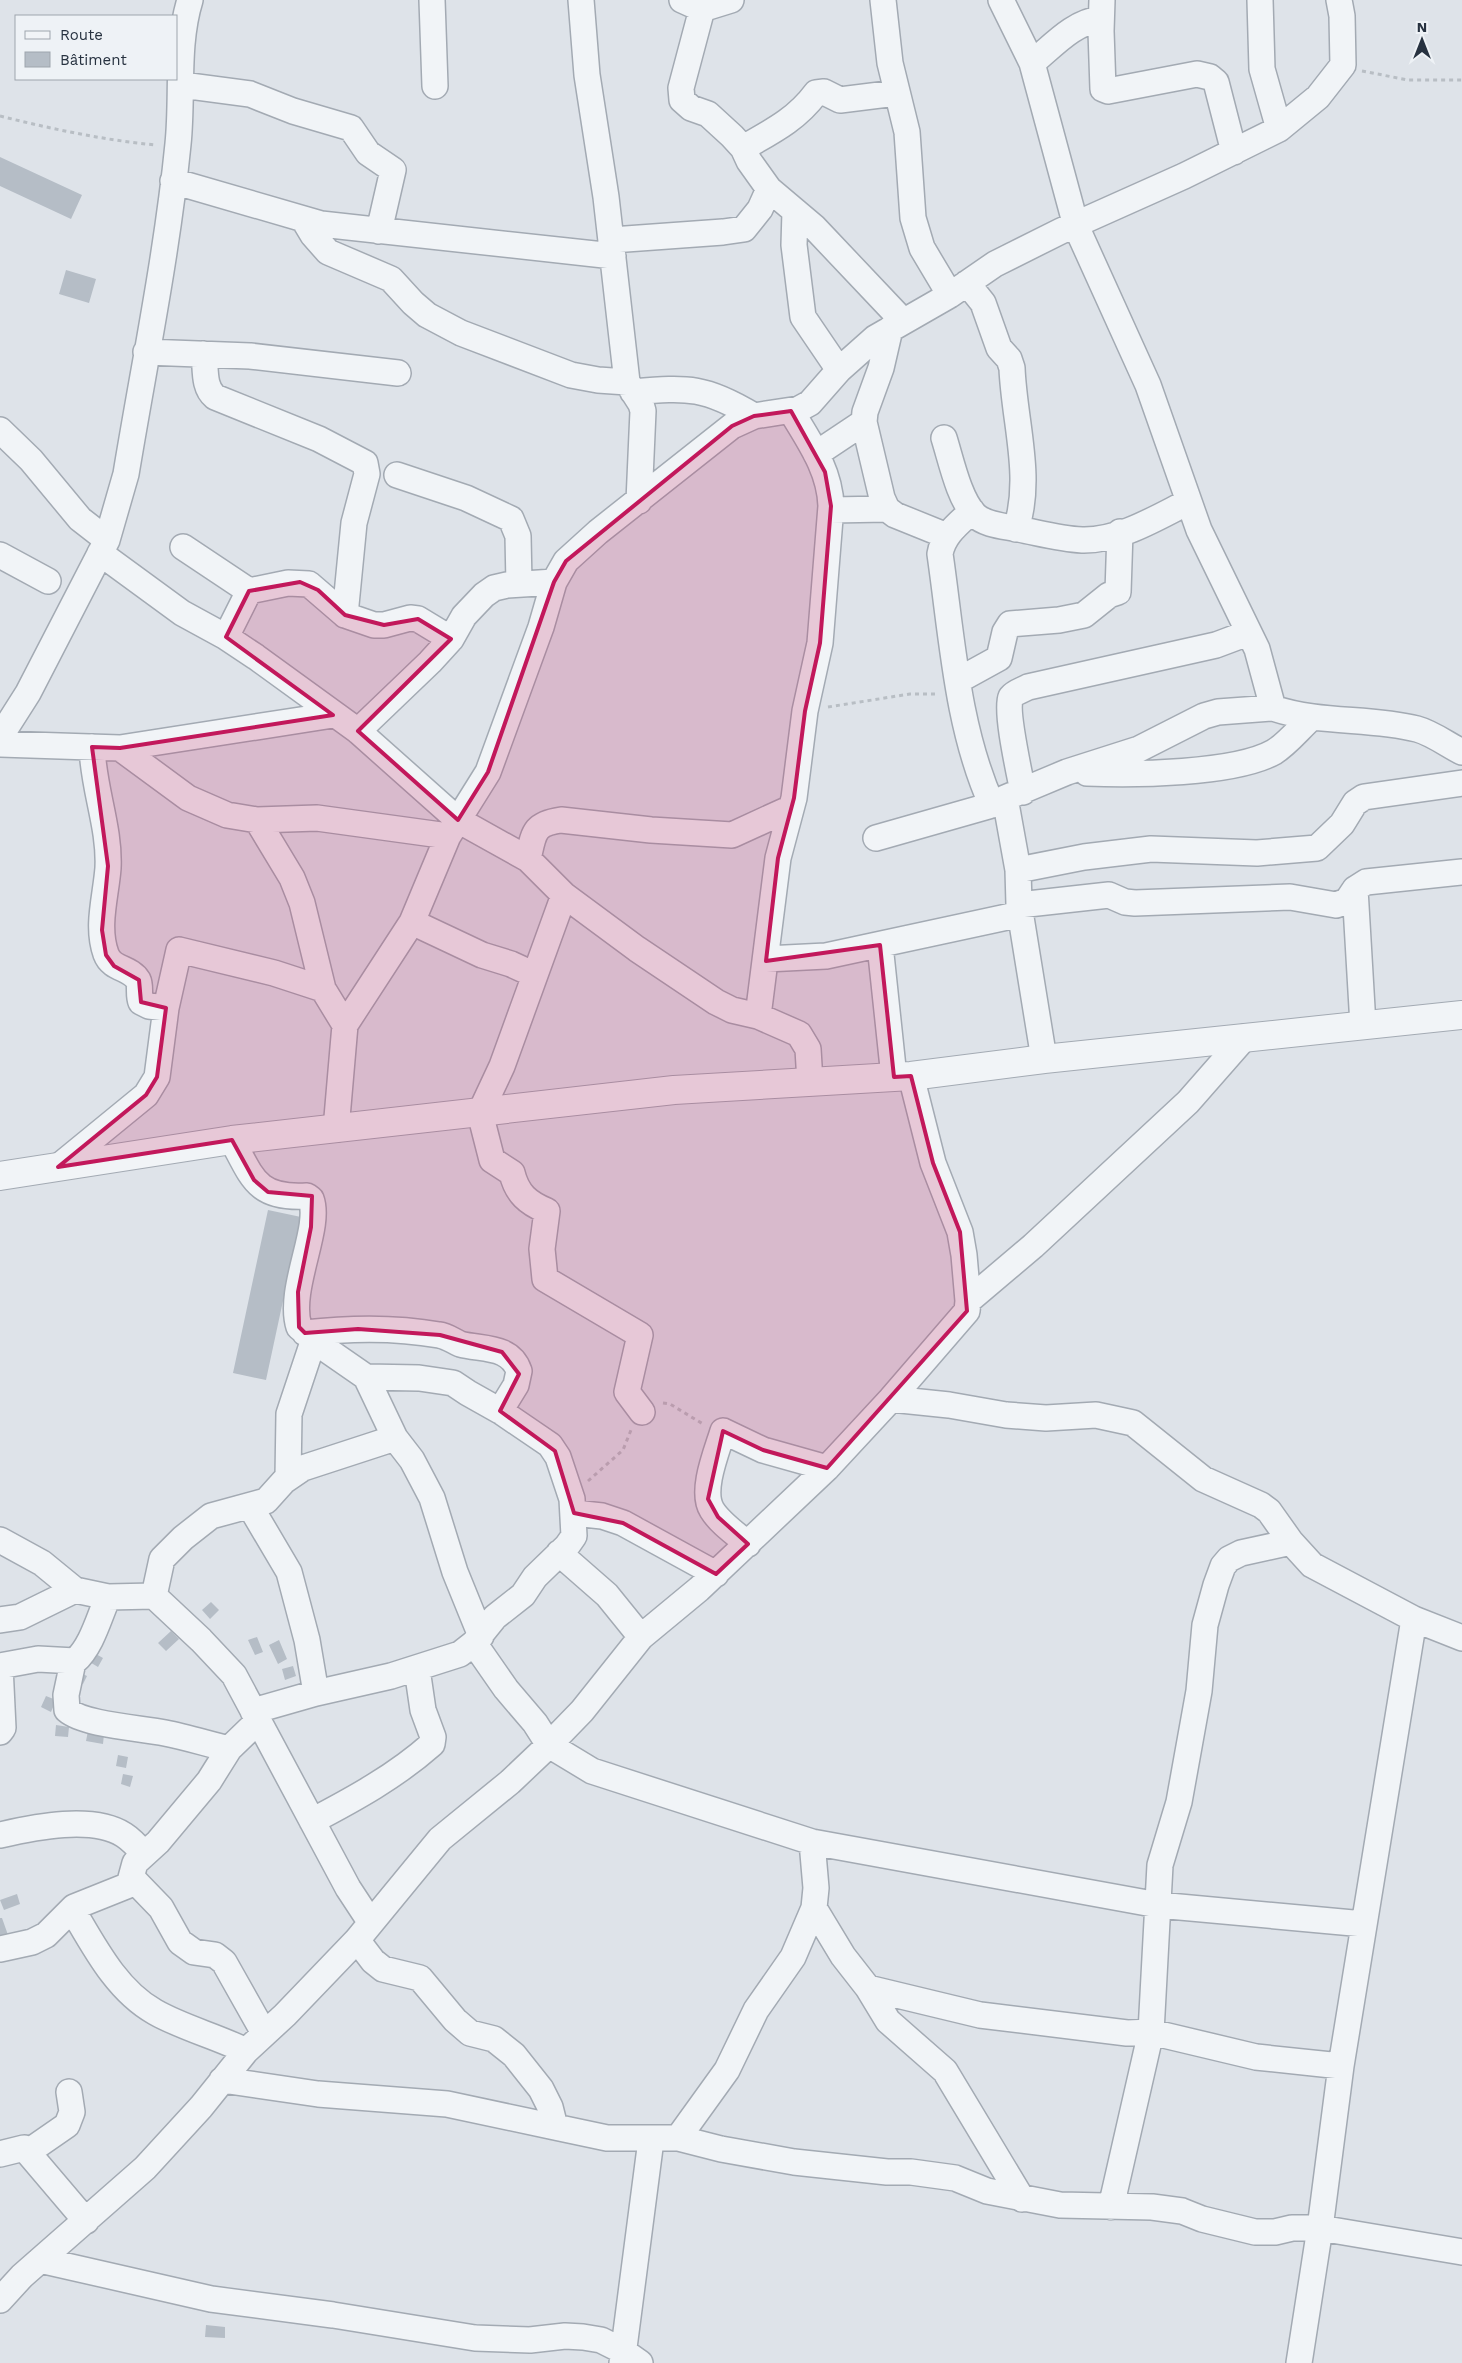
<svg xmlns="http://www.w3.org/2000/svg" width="1462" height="2363" font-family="'Work Sans',sans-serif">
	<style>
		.building { fill: #b5bdc6 }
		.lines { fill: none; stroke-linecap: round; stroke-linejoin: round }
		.minor-casing { stroke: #a3aab3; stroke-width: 28 }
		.tertiary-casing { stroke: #a3aab3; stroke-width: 30 }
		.path { stroke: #b8bec4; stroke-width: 3; stroke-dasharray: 4 4; stroke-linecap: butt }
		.minor { stroke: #f1f4f7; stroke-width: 25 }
		.tertiary { stroke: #f1f4f7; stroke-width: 28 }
		.marked { fill: #c2185b; fill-opacity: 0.2; stroke: #c2185b; stroke-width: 4; stroke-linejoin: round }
	</style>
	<rect width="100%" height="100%" fill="#dee3e9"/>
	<path class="building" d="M0 157 82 195 71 219 0 186Z
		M66 270 96 279 89 303 59 294Z
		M268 1210 301 1217 266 1380 233 1373Z
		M211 1602 219 1610 210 1619 202 1610Z
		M171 1631 179 1639 166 1651 158 1643Z
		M257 1637 263 1652 255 1655 248 1640Z
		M279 1640 287 1659 278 1664 269 1645Z
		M87 1649 103 1658 98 1667 83 1658Z
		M293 1666 296 1676 285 1680 282 1669Z
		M76 1671 87 1676 83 1684 72 1680Z
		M46 1696 56 1700 51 1712 41 1707Z
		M56 1725 69 1727 68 1737 55 1736Z
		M88 1731 104 1734 103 1744 86 1741Z
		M118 1755 128 1757 126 1768 116 1766Z
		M123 1774 133 1776 130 1787 121 1784Z
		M17 1894 20 1904 4 1910 0 1900Z
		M0 1918H2L8 1935 0 1938Z
		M206 2325 225 2327V2338L205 2337Z"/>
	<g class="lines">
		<g class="minor-casing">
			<path id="minor" d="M432 0 435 86
				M581 0 587 75 606 197 627 382 641 404 643 411 639 501
				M682 0 702 9 731 0
				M883 0 890 63 907 132 913 218 922 248 950 295
				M1001 0 1032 63 1076 226 1148 385 1199 530 1257 649 1273 708C1321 724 1369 717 1417 729 1432 733 1448 745 1462 752
				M1102 0 1101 31 1103 89 1108 91 1197 74 1210 77 1216 82 1234 152
				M1260 0 1262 69 1279 129
				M702 9 681 88 682 100 691 108 708 114 732 136 743 148 749 161 769 189 814 227 903 321
				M1032 63C1053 46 1073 22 1101 19
				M182 85 250 94 293 111 351 128 368 153 393 170 379 231
				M743 148C771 132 796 120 816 93L824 92 840 100 896 93
				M173 181 321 224 613 256
				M795 211 794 245 803 317 839 370
				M304 220 313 235 328 252 391 279 413 303 427 315 461 333 571 375 598 380 627 382
				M612 240 723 232 744 229 760 209 769 189
				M967 283 983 303 999 348 1009 359 1012 368C1014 421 1033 477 1016 529
				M890 329 881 368 865 412 864 422 882 498 887 509 895 515 947 536
				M146 352 250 356 398 373
				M204 354C206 369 203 387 215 397L319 439 365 463 367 474 354 523 345 615
				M633 392C689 387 706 387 754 416
				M0 430 31 460 80 519 107 540
				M944 438C951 460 959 499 975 515 985 525 1004 526 1018 529 1039 533 1060 539 1082 540 1119 541 1156 518 1188 502
				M816 454 864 422
				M397 475 466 498 511 519 518 536 519 584
				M831 510 887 509
				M972 511C958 524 943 535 940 554 952 637 957 728 992 805
				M183 547 249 591 288 583 309 584 345 615 374 625H384L410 618 418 619 451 639
				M100 553 182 613 226 637 256 657 358 731 458 820 528 859 564 895 637 949 716 1002 732 1010 758 1016 799 1034 808 1049 810 1082
				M0 555 48 581
				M226 637 249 591
				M959 680 999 658 1005 632 1010 624 1059 620 1084 615 1109 595 1118 592 1120 532
				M358 731 430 662 451 639 464 616 484 595 494 588 507 585 554 582
				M0 737 28 693 107 540 126 474C144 365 167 255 178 144 183 97 176 45 190 0
				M0 744 120 748 333 715
				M92 747C93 788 110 827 108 868 106 896 96 926 106 954 112 970 130 967 138 980 141 986 138 995 141 1002L149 1006 166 1008
				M120 748 188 798 227 815 257 820 317 818 448 836
				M1087 773C1132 775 1235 774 1274 752 1287 744 1299 729 1311 718
				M1023 792C1020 776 1005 710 1011 697 1015 692 1023 690 1028 687L1216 645 1248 633
				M1005 798 1018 870 1019 905 1044 1059
				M257 820 292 878 302 903 323 989 345 1025
				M876 838 992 805 1005 798 1067 772 1139 749 1204 716 1218 712 1273 708
				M528 859C534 833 533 824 561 820L651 830 732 835 791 808
				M1018 870 1084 857 1151 849 1257 853 1317 848 1342 824 1355 803 1364 797 1462 783
				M1355 889 1363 1025
				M564 895 502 1066 480 1113 492 1160 512 1173C517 1194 528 1203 547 1211L542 1249 545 1279 640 1335 627 1392 642 1412
				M1019 905 1109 895 1125 902 1135 903 1290 897 1336 905 1347 901 1355 889 1366 882 1462 872
				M412 922 482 955 511 964 535 975
				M880 945 894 1077
				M766 959 826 956 1021 914
				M758 1016 778 858 794 798 805 711 820 643 831 506C830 470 809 441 791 411
				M911 1076 933 1163 960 1232 964 1255 968 1301
				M336 1129 345 1025 412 922 448 836 488 772 541 627 554 582 566 561 598 532 732 426 754 416 799 409 810 403 839 370 875 338 950 295 995 264 1061 231 1184 176 1279 129 1318 97 1343 65 1342 16 1339 0
				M232 1140C253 1179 257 1199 307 1196L311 1199C322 1228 287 1289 299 1327L327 1350 366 1377 395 1438 412 1460 432 1498 455 1572 481 1636
				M58 1167 146 1095 157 1077 166 1008 179 950 274 973 323 989
				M305 1333C349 1328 395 1327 439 1335 447 1336 453 1341 460 1344 482 1350 510 1345 519 1371L516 1385 500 1411
				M891 1399 949 1405 1006 1415 1046 1418 1096 1415 1133 1423 1203 1479 1261 1505 1269 1511 1291 1542 1312 1565 1414 1619 1462 1638
				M288 1477 289 1414 314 1339
				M250 1506 289 1572 307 1640 316 1693
				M574 1513 602 1516 623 1523 716 1574
				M0 1540 42 1563 75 1590 108 1597 154 1596 201 1640 234 1675 348 1888 371 1923
				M748 1544C736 1534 720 1523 712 1510 700 1491 717 1451 723 1431L763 1450 827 1468
				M559 1553 607 1595 641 1637
				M154 1596 162 1559 183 1538 211 1516 266 1501 284 1481 303 1468 395 1438
				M0 1620 20 1617 75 1590
				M474 1643 506 1689 535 1723 549 1745 592 1771 812 1842 1158 1905 1364 1924
				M73 1662 66 1695 67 1710C84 1725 141 1728 165 1733 186 1737 208 1744 229 1749
				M0 1666 38 1659 75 1661C92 1646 99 1617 108 1597
				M253 1711 316 1693 391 1676 460 1654 474 1643 495 1617 523 1595 535 1577 567 1546 574 1536 572 1499 558 1457 550 1445 500 1411 468 1393 453 1383 419 1378 366 1377
				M0 1732 3 1728 0 1666
				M312 1821C354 1799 396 1776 432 1744L433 1737 423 1710 417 1669
				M0 1835C35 1827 93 1815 124 1835 132 1840 138 1847 144 1854
				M132 1878 161 1908 180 1942 194 1952 215 1955 224 1962 264 2033
				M814 1908 843 1956 868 1988 888 2021 945 2071 1022 2199
				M72 1909C94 1946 116 1990 155 2012 183 2028 216 2036 246 2051
				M357 1940 373 1961 383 1969 420 1978 455 2020 470 2033 494 2039 514 2055 541 2089 550 2107 555 2127 607 2138H678L721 2149 794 2162 887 2172H911L955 2178 987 2191 1060 2205 1152 2207 1182 2211 1202 2219 1255 2232H1275L1292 2228H1320L1462 2252
				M0 1949 32 1942 46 1935 74 1907 129 1885 135 1863 158 1842 209 1781 229 1749 258 1721
				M868 1988 980 2015 1127 2033 1151 2032 1256 2057 1341 2066
				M222 2080 318 2094 447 2104 555 2127
				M678 2138 727 2070 756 2010 793 1957 814 1908 816 1888 812 1842
				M28 2152 67 2125 72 2112 69 2092
				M0 2154 24 2148 86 2221
				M1111 2207 1151 2032 1160 1865 1179 1802 1199 1691 1205 1625 1216 1585 1223 1566 1229 1559 1241 1553 1291 1542
				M40 2260 211 2299 333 2315 475 2338 530 2340 565 2336 583 2337 601 2340 623 2351 640 2363
				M0 2300 22 2276 145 2168 201 2107 246 2051 285 2015 357 1940 440 1839 510 1782 549 1745 582 1711 641 1637 699 1589 827 1468 891 1399 967 1311 968 1301 1033 1246 1188 1102 1245 1037
				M622 2363 651 2140
				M1299 2363 1320 2228 1341 2066 1414 1619"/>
		</g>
		<g class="tertiary-casing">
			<path id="tertiary" d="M0 1176 232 1140 674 1090 911 1076 1044 1059 1462 1015"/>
		</g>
		<path class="path" d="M1362 71 1408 80H1462
			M0 116C52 129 103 140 156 145
			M828 707 910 694H938
			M663 1403 670 1404 703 1424
			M588 1481 623 1450 631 1430"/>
		<use href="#minor" class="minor"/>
		<use href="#tertiary" class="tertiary"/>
	</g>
	<path class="marked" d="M791 411 825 472 831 506 820 643 805 711 794 798 778 858 766 961 880 945 894 1077 911 1076 933 1163 960 1232 967 1311 827 1468 763 1450 723 1431 708 1499 718 1517 748 1544 716 1574 623 1523 574 1513 555 1451 500 1411 519 1374 502 1352 440 1335 358 1329 305 1333 299 1327 298 1292 311 1227 312 1196 268 1192 254 1180 232 1140 58 1167 146 1095 157 1077 166 1008 141 1002 139 980 114 966 106 955 102 930 108 866 92 747 120 748 333 715 226 637 249 591 300 582 318 590 345 615 384 625 418 619 451 639 358 731 458 820 488 772 554 582 566 561 732 426 754 416Z"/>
	<rect x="15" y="15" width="162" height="65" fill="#eef2f6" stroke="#9ea5ad"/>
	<rect x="25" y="31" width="25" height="8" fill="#f1f4f7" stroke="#9ea5ad"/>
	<text x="60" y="40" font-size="15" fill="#273240">Route</text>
	<rect x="25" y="52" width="25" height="15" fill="#b5bdc6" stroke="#9ea5ad"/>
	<text x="60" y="65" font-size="15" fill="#273240">Bâtiment</text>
	<g transform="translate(1422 40)" stroke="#eef2f6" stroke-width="4" paint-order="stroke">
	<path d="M0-4L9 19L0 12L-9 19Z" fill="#273240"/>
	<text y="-8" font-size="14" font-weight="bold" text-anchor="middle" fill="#273240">N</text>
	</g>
</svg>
